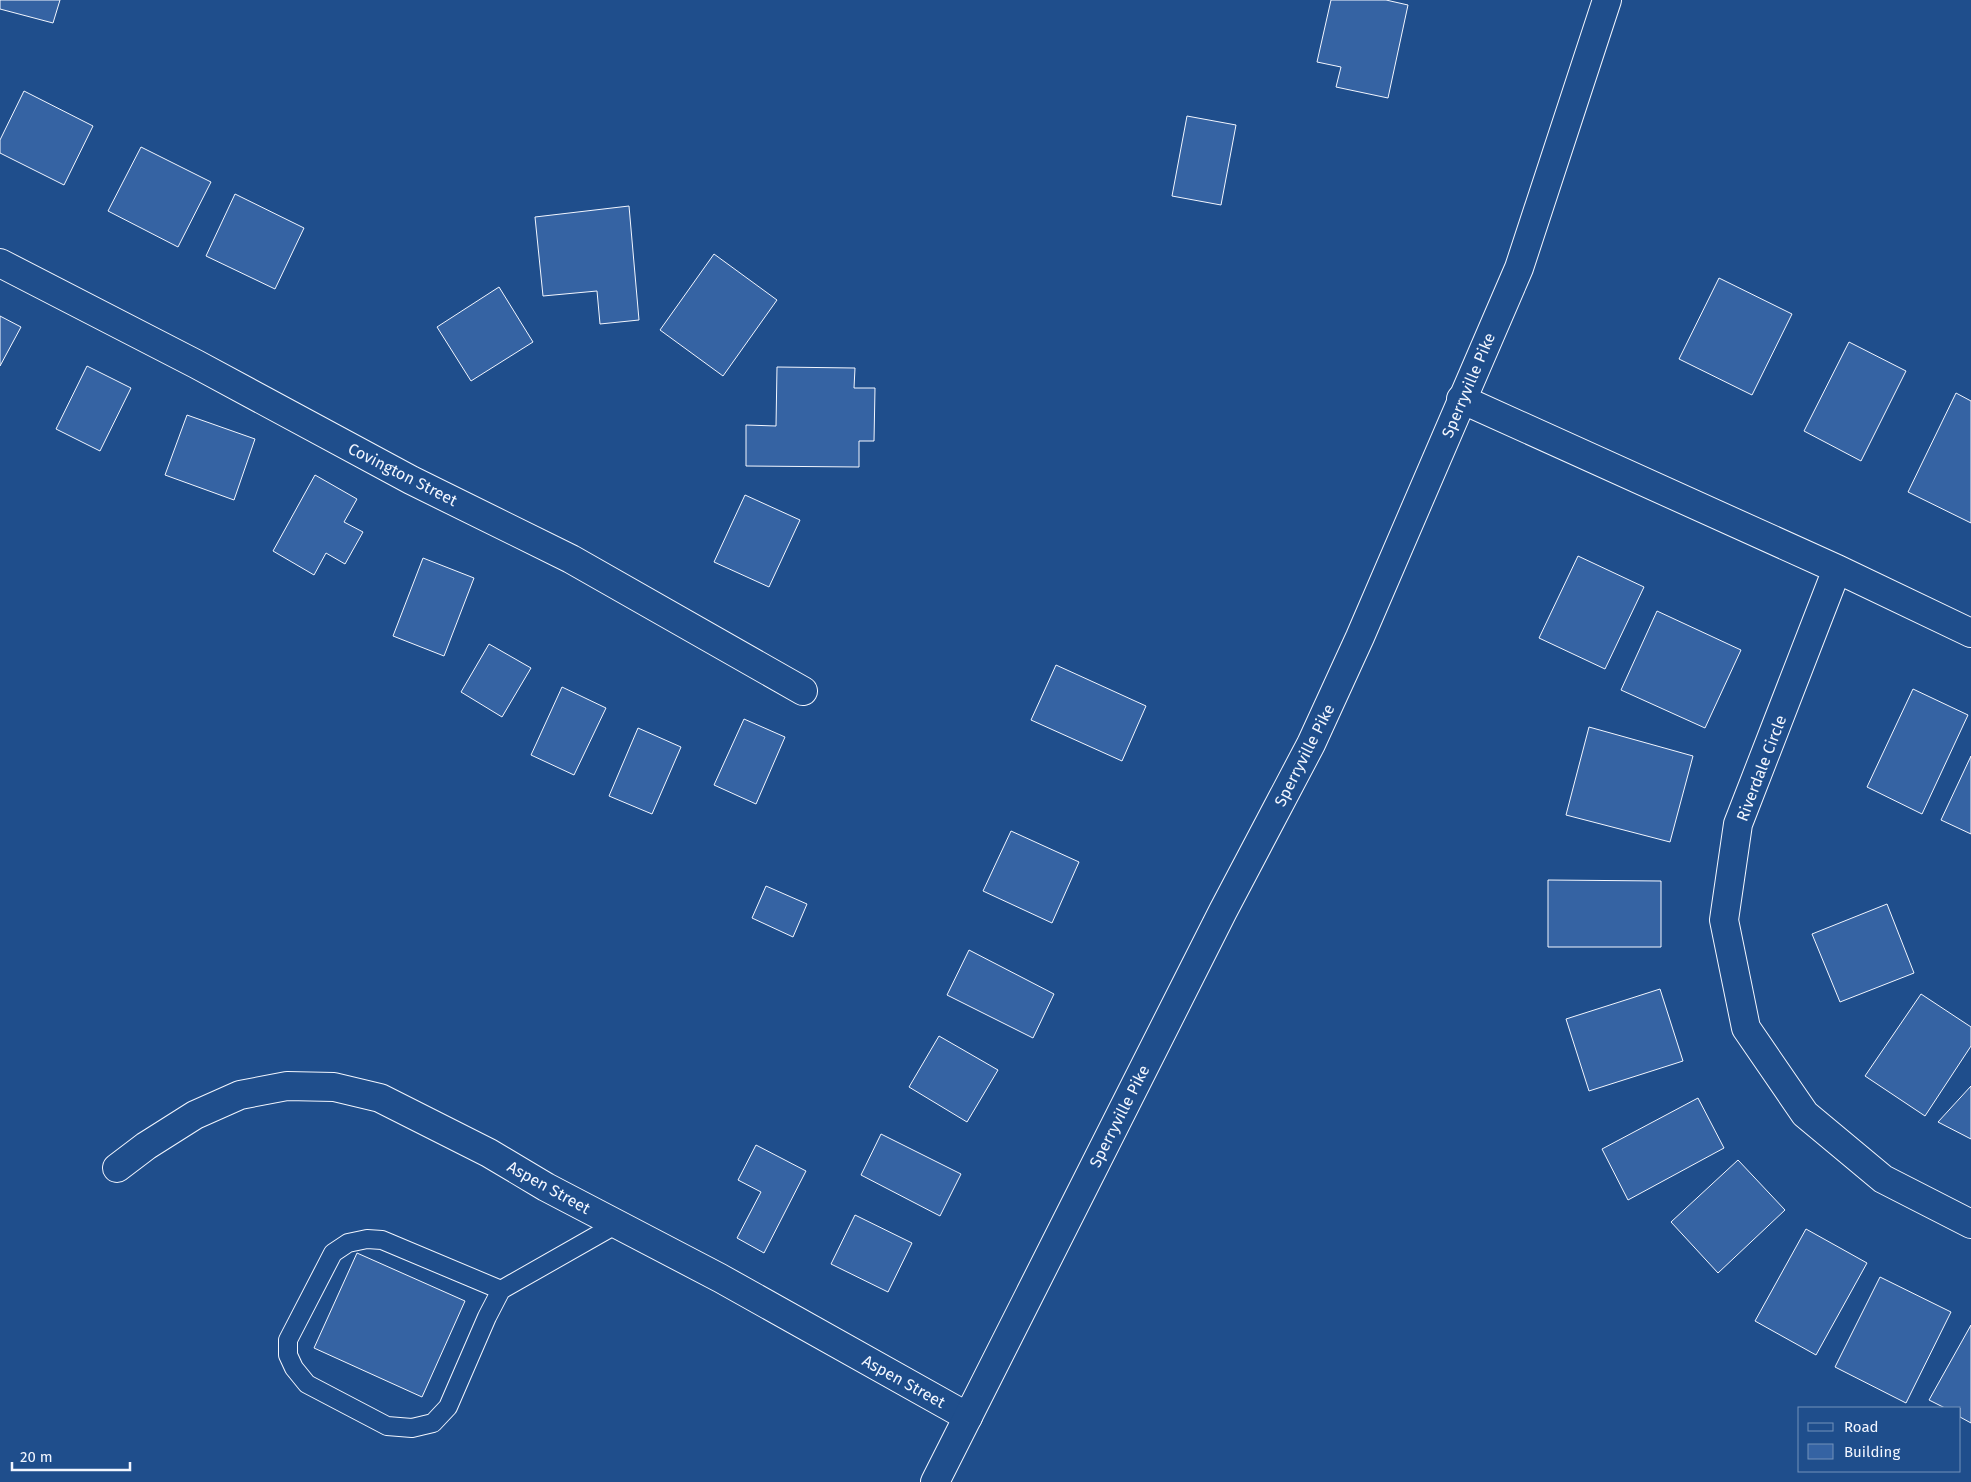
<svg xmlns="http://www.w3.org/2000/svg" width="1971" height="1482" font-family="'Fira Sans',sans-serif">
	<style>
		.building { fill: #3563a3; stroke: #f2f6ff }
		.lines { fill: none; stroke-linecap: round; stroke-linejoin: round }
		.lane-casing { stroke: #f2f6ff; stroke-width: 20 }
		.street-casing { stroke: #f2f6ff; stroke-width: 30 }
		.primary-casing { stroke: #f2f6ff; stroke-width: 30 }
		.lane { stroke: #1f4e8c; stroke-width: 18 }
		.street { stroke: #1f4e8c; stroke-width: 28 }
		.primary { stroke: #1f4e8c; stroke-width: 28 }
		.labels { text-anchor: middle; stroke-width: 4; stroke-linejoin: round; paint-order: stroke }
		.street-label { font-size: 16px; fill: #f2f6ff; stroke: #1f4e8c }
	</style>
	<rect width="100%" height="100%" fill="#1f4e8c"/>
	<path class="building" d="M0 0H60L53 23 0 9Z
		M1331 0H1386L1408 5 1388 98 1336 87 1341 67 1317 62Z
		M24 91 93 126 64 185 0 153V140Z
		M1187 116 1236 125 1221 205 1172 196Z
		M141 147 211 182 178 247 108 211Z
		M235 194 304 228 275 289 206 256Z
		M629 206 639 320 600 324 597 291 543 296 535 217Z
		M714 254 777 300 723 376 660 330Z
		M1719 278 1792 314 1752 395 1679 359Z
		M499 287 533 342 471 381 437 327Z
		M0 316 21 327 0 366Z
		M1849 342 1906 371 1861 461 1804 431Z
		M87 366 131 388 100 451 56 429Z
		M777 367 855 368 854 388H875L874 441H859V467L746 466V425L776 426Z
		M1956 393 1971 401V523L1908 492Z
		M187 415 255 439 234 500 165 475Z
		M315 475 357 499 344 522 363 532 345 564 326 553 314 575 273 551Z
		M745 495 800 520 769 587 714 562Z
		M1578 556 1644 587 1605 669 1539 638Z
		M423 558 474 578 444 656 393 636Z
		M1657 611 1741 650 1705 728 1621 690Z
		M489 644 531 668 502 717 461 692Z
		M1056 665 1146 706 1122 761 1031 720Z
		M562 687 606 708 574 775 531 755Z
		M1913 689 1968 715 1922 814 1867 787Z
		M744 719 785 737 756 804 714 785Z
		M1589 727 1693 756 1670 842 1566 815Z
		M638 728 681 747 652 814 609 796Z
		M1971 756V834L1941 820Z
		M1011 831 1079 862 1052 923 983 891Z
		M1548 880 1661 881V947H1548Z
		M766 886 807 904 793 937 752 918Z
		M1887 904 1914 973 1840 1002 1812 934Z
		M969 950 1054 994 1033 1038 947 995Z
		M1660 989 1683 1061 1589 1091 1566 1019Z
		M1921 994 1971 1027V1046L1925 1116 1865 1076Z
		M939 1036 998 1070 967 1122 909 1087Z
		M1971 1086V1139L1938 1122Z
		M1698 1098 1724 1148 1628 1200 1602 1149Z
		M881 1134 961 1174 940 1216 861 1175Z
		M756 1145 806 1171 764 1253 737 1238 761 1192 738 1180Z
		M1738 1160 1785 1210 1718 1273 1671 1222Z
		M855 1215 912 1243 888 1292 831 1264Z
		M1806 1229 1867 1263 1816 1355 1755 1321Z
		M357 1253 465 1301 422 1397 314 1348Z
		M1880 1277 1951 1312 1906 1403 1835 1367Z
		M1971 1325V1423L1960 1417V1408H1945L1929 1400Z"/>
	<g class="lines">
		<g class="lane-casing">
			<path id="lane" d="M501 1290 382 1240 367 1239 348 1243 333 1253 288 1340V1355L294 1368 307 1384 387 1426 412 1428 433 1423 448 1407 487 1317 501 1290 617 1224"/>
		</g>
		<g class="street-casing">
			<path id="street" d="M0 263 196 364 411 480 571 559 803 691
				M1461 399 1837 569 1971 633
				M1837 569 1738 824 1724 920 1746 1028 1805 1114 1883 1179 1971 1224
				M117 1168 146 1146 195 1115 240 1095 287 1086 334 1087 380 1098 489 1153 546 1187 720 1278 968 1417"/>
		</g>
		<g class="primary-casing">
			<path id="primary" d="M935 1482 1223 911 1311 744 1360 637 1519 268 1607 0"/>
		</g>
		<use href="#lane" class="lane"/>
		<use href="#street" class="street"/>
		<use href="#primary" class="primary"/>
	</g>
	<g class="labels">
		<g class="street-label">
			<text transform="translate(1468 385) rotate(-67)" y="6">Sperryville Pike</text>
			<text transform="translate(403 474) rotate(27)" y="6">Covington Street</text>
			<text transform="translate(1304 755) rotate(-63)" y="6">Sperryville Pike</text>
			<text transform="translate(1761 768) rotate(-69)" y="6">Riverdale Circle</text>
			<text transform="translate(1119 1116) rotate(-63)" y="6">Sperryville Pike</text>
			<text transform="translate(549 1187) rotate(29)" y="6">Aspen Street</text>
			<text transform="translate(904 1381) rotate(29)" y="6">Aspen Street</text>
		</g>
	</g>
	<rect x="1798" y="1407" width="162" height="65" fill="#1f4e8c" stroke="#7391ba"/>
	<rect x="1808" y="1423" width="25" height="8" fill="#1f4e8c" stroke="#7391ba"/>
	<text x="1844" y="1432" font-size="15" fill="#f2f6ff">Road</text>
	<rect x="1808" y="1444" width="25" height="15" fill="#3563a3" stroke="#7391ba"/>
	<text x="1844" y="1457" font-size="15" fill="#f2f6ff">Building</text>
	<path d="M12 1462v8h118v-8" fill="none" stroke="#f2f6ff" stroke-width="2.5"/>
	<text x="20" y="1462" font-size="15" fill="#f2f6ff" stroke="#1f4e8c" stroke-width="4" paint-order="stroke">20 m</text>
</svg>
